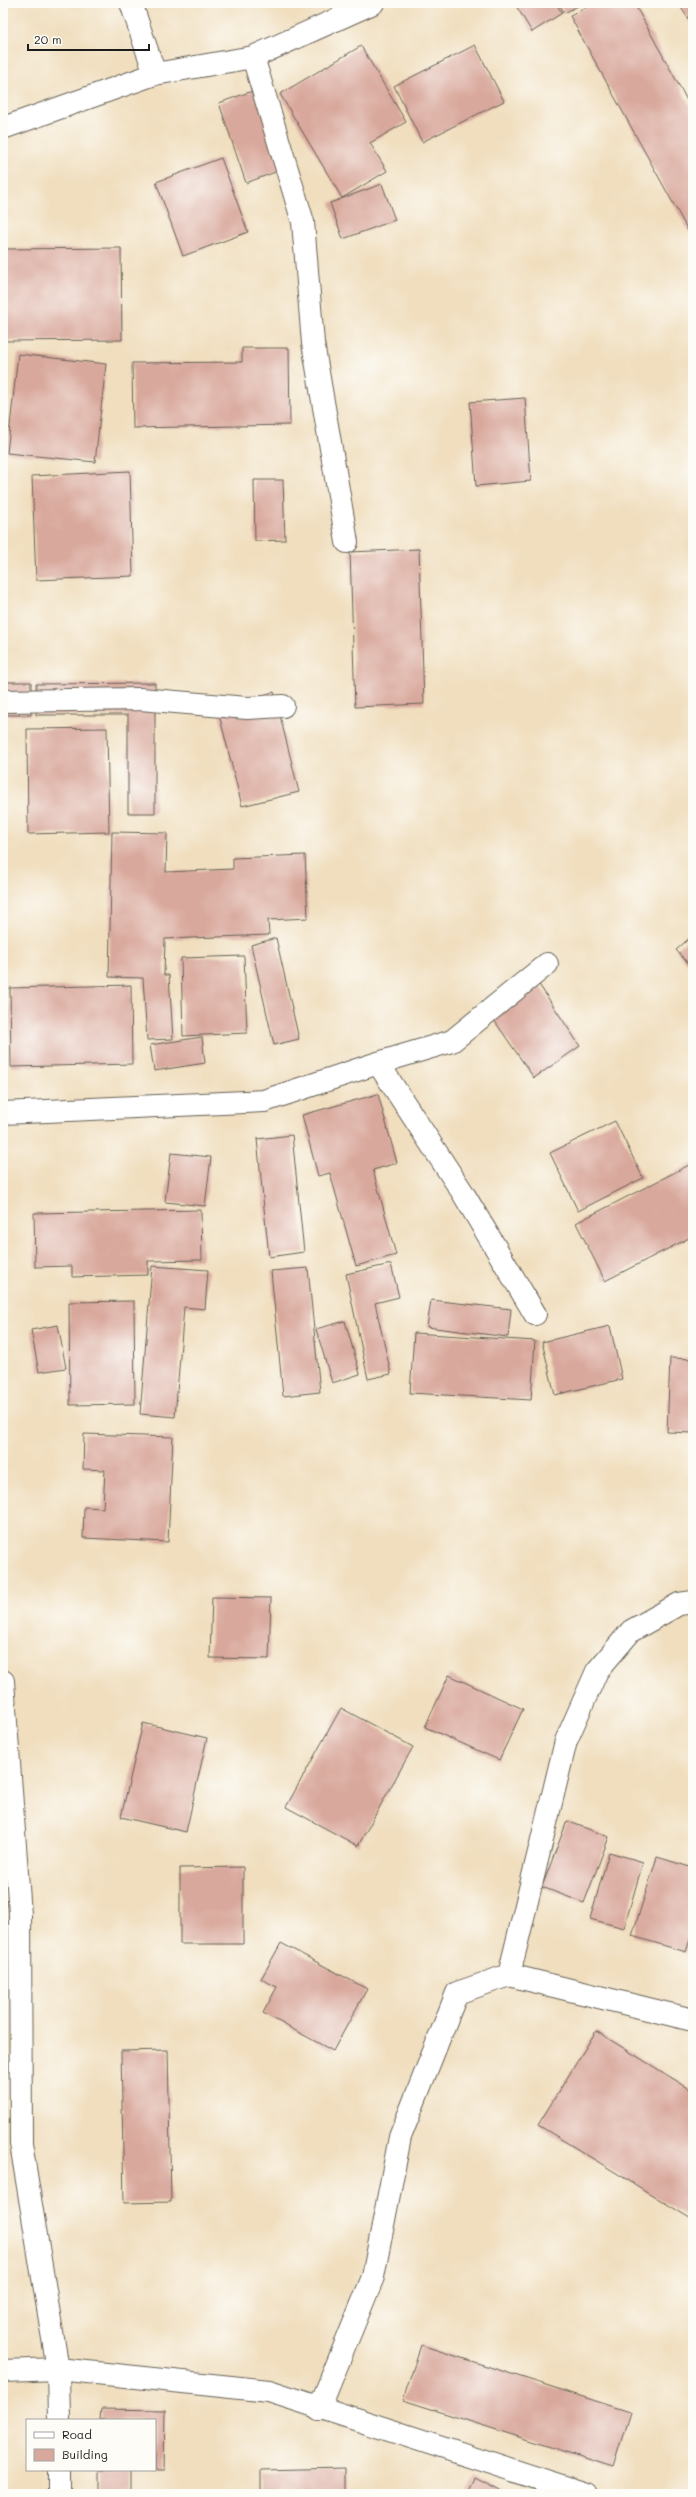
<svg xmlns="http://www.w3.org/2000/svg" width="696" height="2497" font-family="Mali,sans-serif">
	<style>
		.building { fill: #d9a89c }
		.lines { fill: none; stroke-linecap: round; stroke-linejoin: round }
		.minor-casing { stroke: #666055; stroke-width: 24 }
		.minor { stroke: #fff; stroke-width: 22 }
	</style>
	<rect width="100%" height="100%" fill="#fdfcf7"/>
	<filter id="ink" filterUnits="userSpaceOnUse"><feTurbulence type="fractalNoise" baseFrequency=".025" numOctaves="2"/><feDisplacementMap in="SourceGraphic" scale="8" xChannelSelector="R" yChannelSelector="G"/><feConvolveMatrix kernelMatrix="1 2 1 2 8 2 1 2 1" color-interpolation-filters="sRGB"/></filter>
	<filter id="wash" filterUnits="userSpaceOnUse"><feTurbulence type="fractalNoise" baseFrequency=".012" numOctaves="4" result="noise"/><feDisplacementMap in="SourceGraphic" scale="16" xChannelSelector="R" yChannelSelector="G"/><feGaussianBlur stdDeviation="0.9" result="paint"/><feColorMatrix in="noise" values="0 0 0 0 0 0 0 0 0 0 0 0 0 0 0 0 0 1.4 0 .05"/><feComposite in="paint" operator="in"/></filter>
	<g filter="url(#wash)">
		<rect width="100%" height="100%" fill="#f0debe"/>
		<g id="blocks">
			<path class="building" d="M516 3H556L562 13 532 32 515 4Z
				M559 3H584L564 13Z
				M594 3H634L693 111V233L690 234 570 16Z
				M678 3H693V26Z
				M475 45 504 101 422 142 394 86Z
				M361 46 406 122 370 143 387 171 342 198 280 94Z
				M258 89 286 168 246 183 219 103Z
				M221 158 248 232 183 256 156 182Z
				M382 184 395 220 343 239 330 203Z
				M121 248 122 340 3 341V249Z
				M242 348H289L290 425 133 428 132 363 242 362Z
				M18 354 106 364 95 462 7 453Z
				M525 398 531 481 476 486 470 402Z
				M130 471 133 576 36 580 32 476Z
				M254 480H283L285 540 255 541Z
				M419 549 424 704 355 707 350 552Z
				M3 682H31V715H3Z
				M155 683V813H128V715H36V684Z
				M274 692 299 792 242 806 217 706Z
				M107 728 109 832 28 834 27 729Z
				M112 832 167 833 166 872 233 869V858L305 855 308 918 268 920 269 935 165 939 164 975H169L173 1039 147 1040 143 978 109 977Z
				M693 935V969L676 950Z
				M276 938 299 1039 274 1045 251 945Z
				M244 956 247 1033 183 1036 181 958Z
				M534 977 580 1046 534 1078 487 1010Z
				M131 985 132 1064 11 1067 10 988Z
				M202 1037 205 1063 154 1071 150 1045Z
				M378 1094 397 1163 373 1170 396 1255 356 1266 330 1173 318 1176 302 1115Z
				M615 1121 643 1178 578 1211 550 1153Z
				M292 1135 304 1252 269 1257 257 1139Z
				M171 1153 211 1157 205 1206 165 1202Z
				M693 1163V1236L605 1281 576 1223Z
				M201 1210 202 1260 148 1261V1275L72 1277V1266L35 1267 34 1213Z
				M391 1264 399 1297 375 1303 391 1374 368 1379 346 1274Z
				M152 1266 208 1270 205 1309 184 1307 175 1417 140 1414Z
				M308 1268 320 1392 283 1396 271 1271Z
				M431 1300 511 1309 508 1337 427 1327Z
				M134 1301 135 1404 70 1405 69 1302Z
				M345 1321 360 1374 332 1383 316 1329Z
				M58 1325 66 1368 39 1372 31 1330Z
				M610 1326 622 1379 555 1395 542 1342Z
				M414 1333 535 1341 531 1400 410 1393Z
				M670 1358 693 1359V1433L667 1432Z
				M84 1434 173 1437 168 1542 83 1538 84 1507 103 1508 105 1470 83 1469Z
				M212 1597 271 1598 269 1659 210 1658Z
				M449 1675 523 1709 499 1760 425 1727Z
				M341 1708 413 1747 358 1846 286 1807Z
				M143 1723 207 1738 186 1832 121 1817Z
				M567 1821 609 1837 584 1903 542 1887Z
				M609 1852 643 1862 624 1928 590 1919Z
				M657 1857 693 1868V1930L686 1952 632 1936Z
				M243 1867V1944H180V1868Z
				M281 1943 367 1989 333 2051 263 2013 277 1987 261 1979Z
				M596 2031 693 2091V2220L538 2125Z
				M168 2050 171 2202 124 2203 121 2051Z
				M421 2345 630 2412 613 2467 403 2400Z
				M101 2409 165 2410 164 2471H155V2420H100Z
				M345 2468V2494H261V2470Z
				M99 2470H130V2494H99Z
				M475 2478 502 2492V2494H467Z"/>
		</g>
	</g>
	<g filter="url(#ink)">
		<use href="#blocks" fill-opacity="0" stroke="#666055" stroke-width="1"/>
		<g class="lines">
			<g class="minor-casing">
				<path id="minor" d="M131 3 155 74
					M253 57 303 222 313 343 347 542
					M3 128 155 74 253 57 373 3
					M3 701 140 699 247 708 283 706
					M378 1063 463 1193 535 1314
					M3 1113 264 1101 378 1063 452 1041 547 964
					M3 1681 20 1914 21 2144 58 2369 59 2420
					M509 1975 693 2020
					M3 2371 58 2369 269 2391 586 2494
					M319 2409 373 2277 400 2137 457 1993 509 1975 566 1741 597 1671 631 1631 679 1604 693 1602
					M59 2470V2494"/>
			</g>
			<use href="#minor" class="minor"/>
		</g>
	</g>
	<rect width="696" height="2497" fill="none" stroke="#fdfcf7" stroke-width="16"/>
	<rect x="26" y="2419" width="130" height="52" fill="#fdfcf7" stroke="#a3a29f"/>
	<rect x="34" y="2432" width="20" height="6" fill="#ffffff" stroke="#a3a29f"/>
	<text x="62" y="2439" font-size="12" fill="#1c1c1c">Road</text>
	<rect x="34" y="2449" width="20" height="12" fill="#d9a89c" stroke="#a3a29f"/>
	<text x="62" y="2459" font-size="12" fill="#1c1c1c">Building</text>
	<path d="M28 44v6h121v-6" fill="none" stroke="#1c1c1c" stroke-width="2"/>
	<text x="34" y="44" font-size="12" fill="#1c1c1c" stroke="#fdfcf7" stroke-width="3" paint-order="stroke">20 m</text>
</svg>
